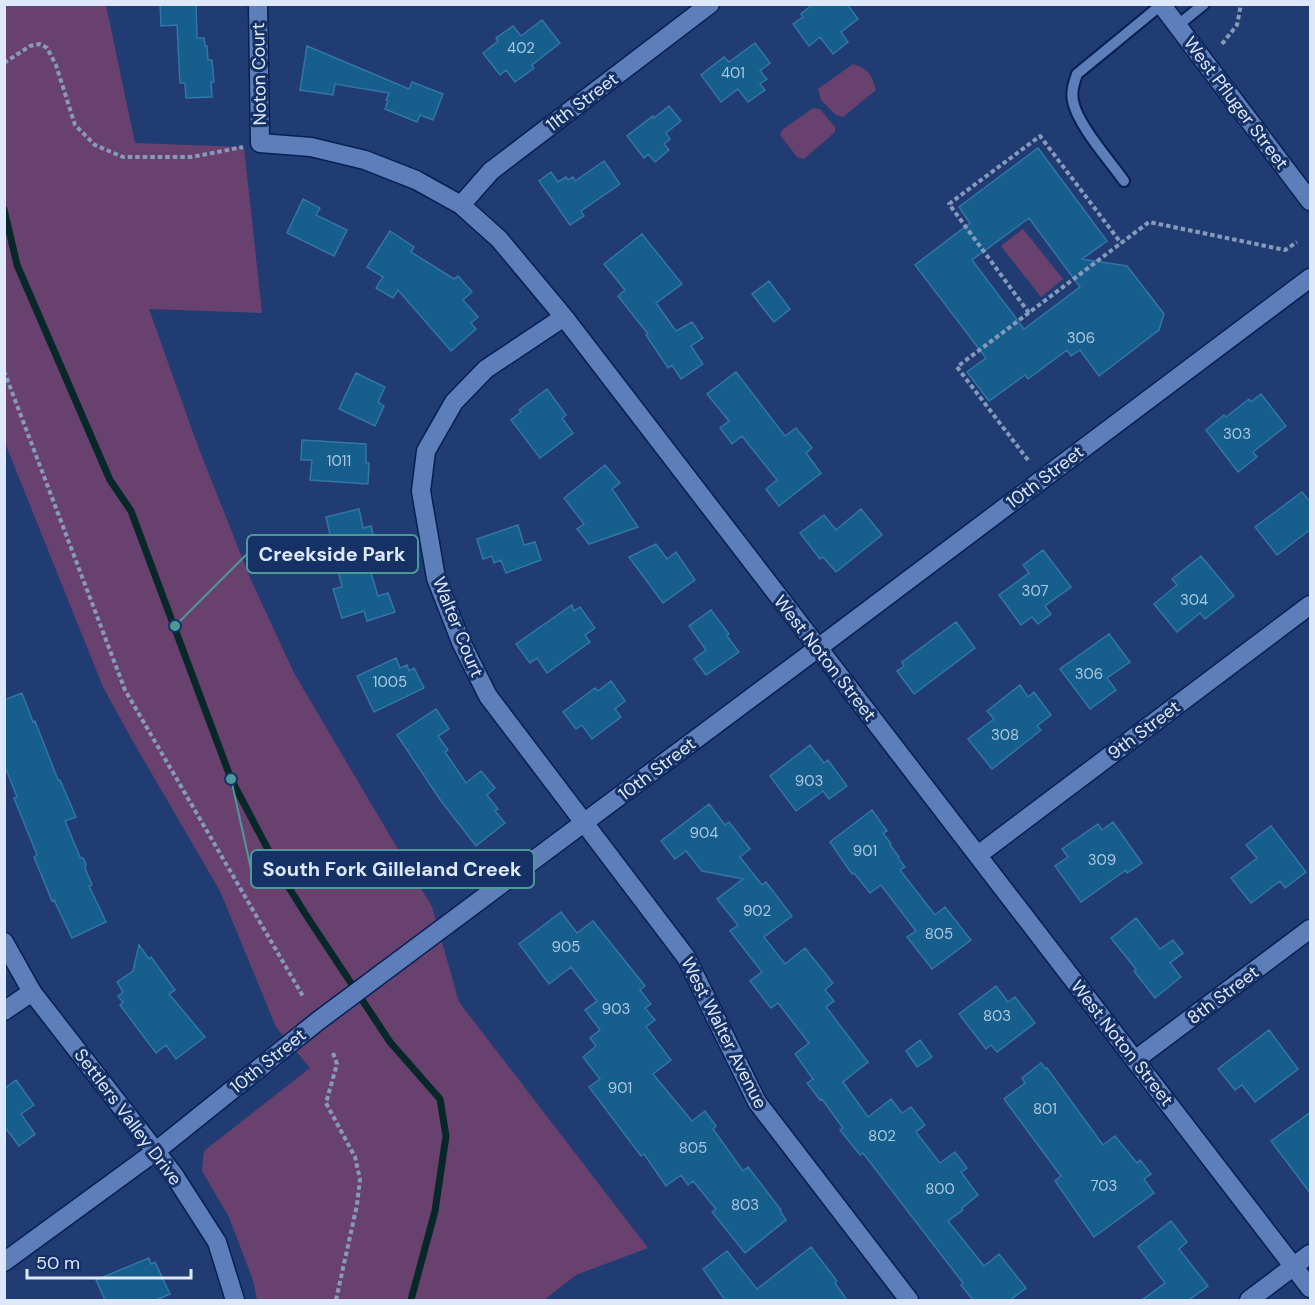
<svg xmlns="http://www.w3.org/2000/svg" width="1315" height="1305" font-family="'DM Sans',sans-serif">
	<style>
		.green { fill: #69416f }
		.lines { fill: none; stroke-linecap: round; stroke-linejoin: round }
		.stream { stroke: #072729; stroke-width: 7 }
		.building { fill: #165e8b; stroke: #3376a5; stroke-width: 1.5; fill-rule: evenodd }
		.lane-casing { stroke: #072054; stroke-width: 14 }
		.street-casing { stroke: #072054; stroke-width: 21 }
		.secondary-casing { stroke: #072054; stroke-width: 21 }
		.path { stroke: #879abd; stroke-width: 4; stroke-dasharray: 4.5 3; stroke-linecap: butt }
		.lane { stroke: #5e7eba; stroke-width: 10 }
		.street { stroke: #5e7eba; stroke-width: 18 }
		.secondary { stroke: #5e7eba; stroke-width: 18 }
		.labels { text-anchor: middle; stroke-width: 6; stroke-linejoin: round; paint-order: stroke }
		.number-label { font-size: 15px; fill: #abc6e0 }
		.street-label { font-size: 18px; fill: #dde8fc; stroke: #163166 }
		.leader { fill: none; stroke: #4d9899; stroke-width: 2 }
		.callout-dot { fill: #4d9899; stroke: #163166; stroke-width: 2 }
		.callout { fill: #163166; stroke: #4d9899; stroke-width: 2 }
		.callout-label { font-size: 20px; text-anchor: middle; font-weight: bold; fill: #dde8fc }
	</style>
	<rect width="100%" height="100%" fill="#203c72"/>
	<path class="green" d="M5 5H106L135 143 244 147 262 313 149 309 197 444 251 580 294 673 432 907 459 1002 648 1248 576 1275 544 1300H257L253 1280 229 1217 202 1171 204 1151 310 1068 276 1027 220 891 131 738 103 687 5 443Z
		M853 64C870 70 871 74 876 90L843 117 836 115 821 100 818 89Z
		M813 108 820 109 835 127V132L804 159 797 157 780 135 782 130Z
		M1023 229 1063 279 1041 297 1001 246Z"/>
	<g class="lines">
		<path class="stream" d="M4 209 17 265 110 480 131 511 231 779 284 880 308 918 390 1042 440 1099 446 1136 435 1211 411 1300"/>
	</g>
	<path class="building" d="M160 4H196L197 38H204L205 46H207L208 60H212L214 82H211L212 97 186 98 185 83H180L177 25 161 26Z
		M813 4H847L858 19 841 32 848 42 833 54 820 37 809 46 793 24 803 17 801 14Z
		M542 20 560 43 532 65 534 68 515 82 506 70 500 75 483 53 498 41 496 38 513 26 521 36Z
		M755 43 770 63 760 71 767 79 760 84 765 90 748 102 738 89 721 102 701 75 724 57 729 62Z
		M307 46 409 89 412 82 443 94 433 120 420 115 417 122 385 109 388 101 386 100 389 93 335 84 333 95 300 90Z
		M669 106 681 121 666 133 670 139 664 144 669 150 655 162 648 154 644 158 627 136 653 116 654 118Z
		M1038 148 1107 241 1082 259 1127 266 1164 314 1159 330 1099 376 1080 350 1071 356 1067 350 1028 379 1025 375 989 401 967 372 986 358 915 265 970 223 959 207ZM1029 218 1080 287 1024 329 972 260Z
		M604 161 620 184 581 211 584 216 570 225 539 181 551 172 558 182 566 177 568 180 573 177 575 181Z
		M303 199 320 208 316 215 347 230 334 256 287 233Z
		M390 231 414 247 411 252 454 279 458 276 472 292 463 300 478 317 471 323 476 329 451 351 398 290 393 298 376 288 383 277 367 267Z
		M642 234 682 284 656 303 676 331 692 322 703 338 691 346 703 364 681 379 672 365 668 368 646 335 648 334 618 296 625 290 604 264Z
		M769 281 790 309 774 322 752 294Z
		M736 372 785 436 796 428 812 448 806 453 821 473 779 506 766 489 777 480 742 436 732 444 720 428 729 421 707 394Z
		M356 373 385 387 378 402 384 406 375 426 339 409Z
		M547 389 566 415 562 418 573 433 540 458 511 420 521 412 519 410Z
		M1261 394 1286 426 1253 452 1257 457 1238 472 1206 430 1224 415 1226 417 1249 399 1251 402Z
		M302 440 366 444V463H369L368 484 310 480 312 460H301Z
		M605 465 620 483 612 489 638 527 589 544 577 529 584 524 564 498Z
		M1302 492 1311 503V529L1277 555 1255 527Z
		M359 509 363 528 371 526 376 547 364 550 378 596 388 593 395 612 367 621 364 611 342 618 333 589 342 587 326 517Z
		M861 509 882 535 836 572 823 557 820 559 800 533 824 515 836 530Z
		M518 525 524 545 535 542 541 560 506 573 501 560 494 563 492 556 483 559 477 539Z
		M656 544 667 559 676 552 695 580 663 603 629 557Z
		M1043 550 1071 587 1045 606 1051 614 1038 624 1032 617 1021 625 999 595 1029 573 1023 565Z
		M1201 556 1234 596 1205 619 1200 613 1177 632 1154 604 1177 585 1172 579Z
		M572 605 574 611 580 607 595 628 585 635 590 642 547 673 537 658 530 663 516 644Z
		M711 610 729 634 727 636 739 652 706 675 694 659 706 650 689 626Z
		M956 622 975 648 914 694 897 671 904 666 902 662Z
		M1109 634 1130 662 1107 678 1116 690 1090 709 1060 669Z
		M396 658 400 668 407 665 409 671 414 668 424 688 374 712 357 676Z
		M611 681 625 701 615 709 621 717 592 739 582 725 576 729 563 712 595 688 598 691Z
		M1020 685 1028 697 1034 692 1051 715 1037 726 1041 730 992 769 968 739 994 719 987 711Z
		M22 693 33 722 35 721 58 780H60L76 817 65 821 80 857 84 859 86 865 85 868 92 885 89 886 106 922 72 938 54 900 52 901 34 857 37 855 14 798 17 797 4 764V700Z
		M436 709 449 729 438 736 448 750 445 752 466 783 481 771 495 788 487 795 498 809 495 811 505 823 476 846 441 801 397 735Z
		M810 745 824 763 828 760 847 786 829 799 823 791 796 811 770 776Z
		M709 804 725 825 729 822 750 849 740 857 762 885 766 882 792 916 764 937 785 964 805 948 833 983 825 990 834 1001 826 1007 868 1062 843 1082 868 1117 891 1099 902 1113 911 1107 925 1125 916 1132 940 1163 955 1152 967 1168 961 1172 978 1195 962 1208 963 1210 948 1221 984 1266 999 1254 1026 1288 1010 1300H973L961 1285 963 1283 863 1153 860 1155 840 1130 843 1128 822 1099 820 1100 807 1083 813 1079 795 1054 809 1043 778 1003 771 1008 750 981 762 972 730 931 738 925 717 899 743 879 702 871 686 851 675 859 661 841Z
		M872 810 887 831 883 833 891 844 890 845 899 857 898 858 905 867 900 870 935 915 945 907 971 940 932 969 907 937 916 931 881 885 870 893 854 873 852 874 830 842Z
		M1113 822 1142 863 1127 873 1126 870 1081 902 1055 866 1068 857 1062 849 1098 824 1102 830Z
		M1271 826 1306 872 1285 888 1280 881 1251 903 1231 878 1257 858 1246 845Z
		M561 912 577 933 593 921 645 986 640 990 651 1004 645 1008 655 1020 646 1027 671 1060 653 1074 692 1121 705 1111 716 1126 713 1129 743 1171 748 1167 781 1210 780 1211 786 1220 745 1253 712 1212 716 1209 693 1181 688 1185 681 1175 666 1186 644 1154 641 1156 589 1087 600 1079 583 1057 596 1046 590 1038 600 1030 585 1010 597 1001 571 967 549 984 519 944Z
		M1136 918 1160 949 1173 940 1183 953 1170 963 1181 977 1155 998 1134 971 1136 969 1111 938Z
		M139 945 149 959 151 957 175 990 169 994 205 1037 176 1059 166 1045 156 1053 120 1005 123 1002 118 996 123 992 117 982 133 971Z
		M996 986 1008 1002 1015 997 1035 1023 997 1052 991 1045 986 1049 959 1014Z
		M1269 1030 1298 1069 1255 1102 1242 1085 1235 1090 1218 1069Z
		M920 1040 932 1057 917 1067 906 1051Z
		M1041 1063 1046 1069 1047 1068 1103 1145 1115 1136 1137 1163 1140 1160 1151 1174 1144 1179 1154 1193 1094 1237 1055 1181 1061 1176 1004 1099 1025 1083 1022 1078Z
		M16 1080 34 1105 21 1114 35 1134 19 1146 4 1126V1089Z
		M1311 1112V1194L1271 1141Z
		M1171 1221 1187 1242 1179 1249 1208 1286 1189 1300H1142L1165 1283 1138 1247Z
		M811 1247 837 1281 835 1283 847 1300H725L703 1269 727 1251 757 1289Z
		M149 1258 151 1264 155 1262 170 1294 156 1300H105L96 1280Z"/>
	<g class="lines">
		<g class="lane-casing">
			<path id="lane" d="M1177 26 1204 4
				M1124 181C1110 161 1077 124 1073 101 1071 91 1074 83 1077 74L1161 5"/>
		</g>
		<g class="street-casing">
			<path id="street" d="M258 4 260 143 311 147 365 160 416 180 461 205 499 239 564 317 1310 1288
				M1161 4 1310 201
				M461 205 491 171 710 4
				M564 317 486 369 454 402 426 451 421 491 436 578 461 642 488 696 686 957 757 1102 909 1300
				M978 855 1310 605
				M4 1011 32 992
				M1135 1060 1310 929
				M1249 1300 1310 1254"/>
		</g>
		<g class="secondary-casing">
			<path id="secondary" d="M4 942 32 992 174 1175 217 1242 235 1300
				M4 1262 156 1151 318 1021 818 648 1310 278"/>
		</g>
		<path class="path" d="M1222 44 1237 25 1241 4
			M4 63 30 46 40 44 47 48 56 65 75 125 95 145 123 157H192L243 147
			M1029 313 949 204 1040 136 1121 243
			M4 371 125 690 304 998
			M1028 460 957 367 1149 222 1285 250 1297 242
			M333 1053 337 1064 326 1103 355 1157 360 1179 357 1205 336 1300"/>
		<use href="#lane" class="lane"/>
		<use href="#street" class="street"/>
		<use href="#secondary" class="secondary"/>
	</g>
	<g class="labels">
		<g class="number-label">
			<text x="521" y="53">402</text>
			<text x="733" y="78">401</text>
			<text x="1081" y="343">306</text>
			<text x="1237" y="439">303</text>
			<text x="339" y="466">1011</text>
			<text x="1035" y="596">307</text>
			<text x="1194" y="605">304</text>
			<text x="1089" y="679">306</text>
			<text x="390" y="687">1005</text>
			<text x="1005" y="740">308</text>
			<text x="809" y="786">903</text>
			<text x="704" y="838">904</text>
			<text x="865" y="856">901</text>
			<text x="1102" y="865">309</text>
			<text x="757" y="916">902</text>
			<text x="939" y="939">805</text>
			<text x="566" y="952">905</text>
			<text x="616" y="1014">903</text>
			<text x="997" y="1021">803</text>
			<text x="620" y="1093">901</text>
			<text x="1045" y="1114">801</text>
			<text x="882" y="1141">802</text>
			<text x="693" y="1153">805</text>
			<text x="1104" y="1191">703</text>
			<text x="940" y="1194">800</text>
			<text x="745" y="1210">803</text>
		</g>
		<g class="street-label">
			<text transform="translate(259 74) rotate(-91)" y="6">Noton Court</text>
			<text transform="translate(582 102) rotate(-37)" y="6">11th Street</text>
			<text transform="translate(1236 103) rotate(53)" y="6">West Pfluger Street</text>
			<text transform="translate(1045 477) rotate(-37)" y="6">10th Street</text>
			<text transform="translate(458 627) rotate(68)" y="6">Walter Court</text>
			<text transform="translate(825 658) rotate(52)" y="6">West Noton Street</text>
			<text transform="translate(1144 730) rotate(-37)" y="6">9th Street</text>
			<text transform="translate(657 769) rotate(-37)" y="6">10th Street</text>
			<text transform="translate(1223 995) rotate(-37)" y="6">8th Street</text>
			<text transform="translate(724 1033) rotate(63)" y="6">West Walter Avenue</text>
			<text transform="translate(1122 1043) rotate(52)" y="6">West Noton Street</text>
			<text transform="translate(268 1061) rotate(-39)" y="6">10th Street</text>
			<text transform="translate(128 1117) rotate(53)" y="6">Settlers Valley Drive</text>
		</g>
	</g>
	<path class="leader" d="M175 626L247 554M231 779L251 869"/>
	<g class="callout-dot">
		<circle cx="175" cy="626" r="6"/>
		<circle cx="231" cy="779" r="6"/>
	</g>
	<g class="callout">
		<rect x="247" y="535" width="171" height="38" rx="6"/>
		<rect x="251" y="850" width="283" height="38" rx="6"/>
	</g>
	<g class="callout-label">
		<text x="332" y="561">Creekside Park</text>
		<text x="392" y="876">South Fork Gilleland Creek</text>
	</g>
	<rect width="1315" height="1305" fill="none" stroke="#dde8fc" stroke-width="12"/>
	<path d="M27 1269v9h164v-9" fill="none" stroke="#dde8fc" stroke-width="3"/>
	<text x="36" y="1269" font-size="18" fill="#dde8fc" stroke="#163166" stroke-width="4.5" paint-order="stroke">50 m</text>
</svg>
